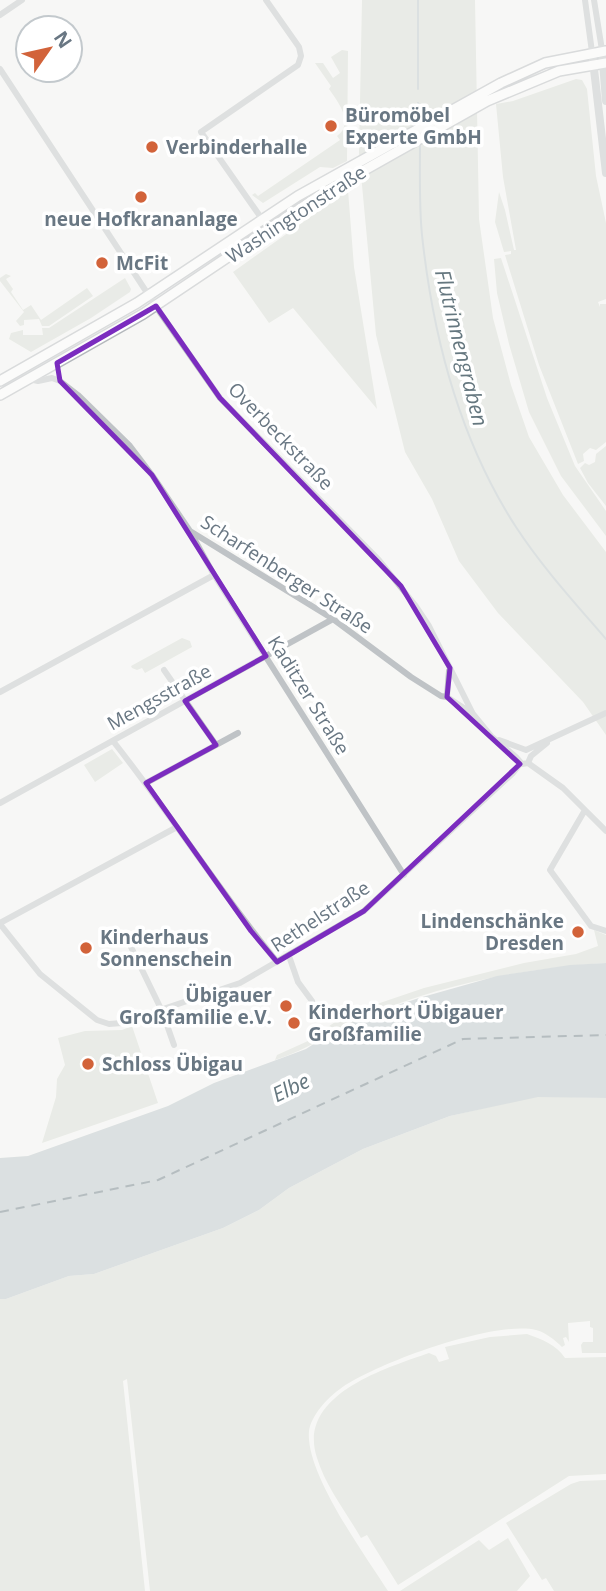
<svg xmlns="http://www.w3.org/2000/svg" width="606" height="1591" font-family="'Open Sans',sans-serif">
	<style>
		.green { fill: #d7dcd4 }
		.water { fill: #b9c3c7 }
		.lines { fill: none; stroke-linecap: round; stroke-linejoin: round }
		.stream { stroke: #b9c3c7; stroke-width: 2 }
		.ferry { stroke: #65777f; stroke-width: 2; stroke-dasharray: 9 7; stroke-linecap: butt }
		.secondary-casing { stroke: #b4b8bc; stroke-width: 12 }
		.minor { stroke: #bfc3c6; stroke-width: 6 }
		.tertiary { stroke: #bfc3c6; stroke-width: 8 }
		.secondary { stroke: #fff; stroke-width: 9 }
		.marked { fill: none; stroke: #7b2cbf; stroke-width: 5; stroke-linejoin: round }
		.poi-dot { fill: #d2633a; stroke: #fff; stroke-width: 2.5 }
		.labels { text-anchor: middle; stroke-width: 7; stroke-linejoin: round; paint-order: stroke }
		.poi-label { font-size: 19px; font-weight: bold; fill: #697783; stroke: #fff; text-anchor: start }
		.street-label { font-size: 19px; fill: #697783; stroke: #fff }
		.water-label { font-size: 21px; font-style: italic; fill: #65777f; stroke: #fff }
	</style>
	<rect width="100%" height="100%" fill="#f7f7f5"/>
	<path class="green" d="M362 0H475L479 219 493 318 511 385 529 437 563 495 606 552V735L583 702 498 613 459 561 432 499 405 452 376 335 359 153Z
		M342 50 348 51 347 161 333 168 320 167 263 203 252 195 255 193 258 196 340 140 337 136C355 123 338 102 329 89L331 86 315 63H323L333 78 340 73 331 57Z
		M576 79 582 80 587 89 596 176 606 223V299L598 302 600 307V304H606V442L596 450 590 448 583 454 584 461 578 464 539 365 505 255 511 254V251L504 252 495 222 499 192 505 210 514 250H516L503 177 496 104 513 101Z
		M348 190 354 267 377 409 293 308 269 323 233 272Z
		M501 258 547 398 575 466 606 511V536L561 476 529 412 509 344 497 293 494 259Z
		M6 274 11 276 6 279 13 289 11 292 23 310 31 305 41 320 87 288 93 296 49 326H42L39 319 24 320V325L20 326 16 321 24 312 0 281V278Z
		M125 278 131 289 130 292 91 318 31 352 9 339 11 333 23 330V335H43L42 328H49Z
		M606 446V506L588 483 580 468 585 463 589 465 595 462 596 454Z
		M182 638 190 641 192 647 145 673 142 668 137 670 132 668 131 666Z
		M112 749 123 763 95 782 84 765Z
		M594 930 606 935V963C525 968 442 984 367 1016 334 1030 310 1049 275 1060L277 1055 308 1041 335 1022 374 1005 424 988 524 963 576 954 598 946Z
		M132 1026 158 1103 42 1143 56 1097 57 1079 65 1065 58 1038 85 1031 122 1030Z
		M538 1096 606 1098V1353H582L581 1345 583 1342H593V1328L590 1327V1321L568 1323 569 1342 566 1337 563 1338 565 1345 562 1347C555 1340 545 1332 536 1330 494 1320 374 1364 340 1389 327 1398 311 1416 309 1431 305 1473 365 1555 388 1591H150L127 1379 123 1381 145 1591H0V1299H6L69 1276 94 1274 223 1228 259 1210 289 1188 363 1149 450 1116Z
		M527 1334C541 1339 557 1345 565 1358L606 1357V1474L569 1476 398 1585 367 1535 361 1538C346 1512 326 1487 317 1458 296 1395 386 1368 429 1353L436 1356 439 1362 449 1359 445 1347 490 1337Z
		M606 1480V1591H554L546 1578 542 1580 506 1523 571 1484 580 1481Z
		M508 1538 530 1576 517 1591H400L479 1540 489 1550Z"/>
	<path class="water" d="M606 963V1098L538 1097 450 1116 363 1149 289 1188 259 1210 223 1228 94 1274 69 1276 6 1299H0V1158L28 1156 168 1106 214 1083 306 1049 330 1033 368 1015 419 998 497 976 570 965Z"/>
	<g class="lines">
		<path class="stream" d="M418 89V0
			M418 103 419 124
			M420 144C420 174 419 205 422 235 433 338 459 439 516 527 542 567 575 603 606 639"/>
		<path class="ferry" d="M0 1212 158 1180 463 1039 606 1035"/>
		<g class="secondary-casing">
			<path id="secondary" d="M0 381 137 303 298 196 501 83 545 63 606 51
				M0 395 143 314 322 194 487 101 559 71 606 63"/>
		</g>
		<path class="minor" d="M585 0 592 52
			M594 0 602 50
			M0 15 22 0
			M0 69 161 314 220 398 379 560 415 605 429 626 473 714
			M262 219 201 132 298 65 301 56 299 47 266 0
			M29 379 38 381 52 378 60 381 78 395 130 446 152 475 190 531 333 619 411 677 441 696 447 697 473 714 491 736 516 757 522 764 528 763
			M191 533 214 575 404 875
			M164 670 216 745
			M0 692 214 575
			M447 697 449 671
			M499 740 526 750 606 713
			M113 741C170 813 219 891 277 962
			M528 763 563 788 606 831
			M528 763 531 756 547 743
			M146 783 238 733
			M0 803 333 619
			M585 810 550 870 591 926 606 931
			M0 923 177 827
			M0 924 40 974 97 1020 109 1024 122 1023 240 983 364 911 513 773 520 764
			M131 947 162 1011 174 1045
			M289 956 298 982 312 1001"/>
		<path class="tertiary" d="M602 50 606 101
			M592 52 606 173"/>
		<use href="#secondary" class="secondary"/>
	</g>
	<path d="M0 0H606V1591H0ZM156 306 220 398 401 586 450 668 447 697 520 764 364 911 277 962 251 931 146 783 216 745 185 701 266 656 152 475 60 381 57 363Z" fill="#f7f7f5" fill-opacity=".55" fill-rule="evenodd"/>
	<path class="marked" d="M156 306 220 398 401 586 450 668 447 697 520 764 364 911 277 962 251 931 146 783 216 745 185 701 266 656 152 475 60 381 57 363Z"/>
	<g class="poi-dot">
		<circle cx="331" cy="126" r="7"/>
		<circle cx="152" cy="147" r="7"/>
		<circle cx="141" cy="197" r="7"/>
		<circle cx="102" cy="263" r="7"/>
		<circle cx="578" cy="932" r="7"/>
		<circle cx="86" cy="948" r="7"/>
		<circle cx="286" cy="1006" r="7"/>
		<circle cx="294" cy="1023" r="7"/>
		<circle cx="88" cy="1064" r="7"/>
	</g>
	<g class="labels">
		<g class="poi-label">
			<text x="345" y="122">Büromöbel<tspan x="345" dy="22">Experte GmbH</tspan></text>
			<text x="166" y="154">Verbinderhalle</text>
			<text x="141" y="226" text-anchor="middle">neue Hofkrananlage</text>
			<text x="116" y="270">McFit</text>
			<text x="564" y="928" text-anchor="end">Lindenschänke<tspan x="564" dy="22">Dresden</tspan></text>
			<text x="100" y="944">Kinderhaus<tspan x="100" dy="22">Sonnenschein</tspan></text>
			<text x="272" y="1002" text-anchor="end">Übigauer<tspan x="272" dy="22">Großfamilie e.V.</tspan></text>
			<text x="308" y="1019">Kinderhort Übigauer<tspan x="308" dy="22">Großfamilie</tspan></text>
			<text x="102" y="1071">Schloss Übigau</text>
		</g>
		<g class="street-label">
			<text transform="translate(296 214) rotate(-33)" y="7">Washingtonstraße</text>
			<text transform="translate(281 436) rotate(46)" y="7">Overbeckstraße</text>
			<text transform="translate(287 574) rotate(33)" y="7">Scharfenberger Straße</text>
			<text transform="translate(309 695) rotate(58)" y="7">Kaditzer Straße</text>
			<text transform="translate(159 697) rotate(-29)" y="7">Mengsstraße</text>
			<text transform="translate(320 916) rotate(-33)" y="7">Rethelstraße</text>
		</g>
		<g class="water-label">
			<text transform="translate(461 348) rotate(76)" y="7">Flutrinnengraben</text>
			<text transform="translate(291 1088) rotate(-26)" y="7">Elbe</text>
		</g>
	</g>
	<g transform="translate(49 49) rotate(56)"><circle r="33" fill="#ffffff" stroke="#c3c9cd" stroke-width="2"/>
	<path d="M0-5L12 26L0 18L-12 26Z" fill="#d2633a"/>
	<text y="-10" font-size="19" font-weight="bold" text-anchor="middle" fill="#697783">N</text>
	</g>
</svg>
